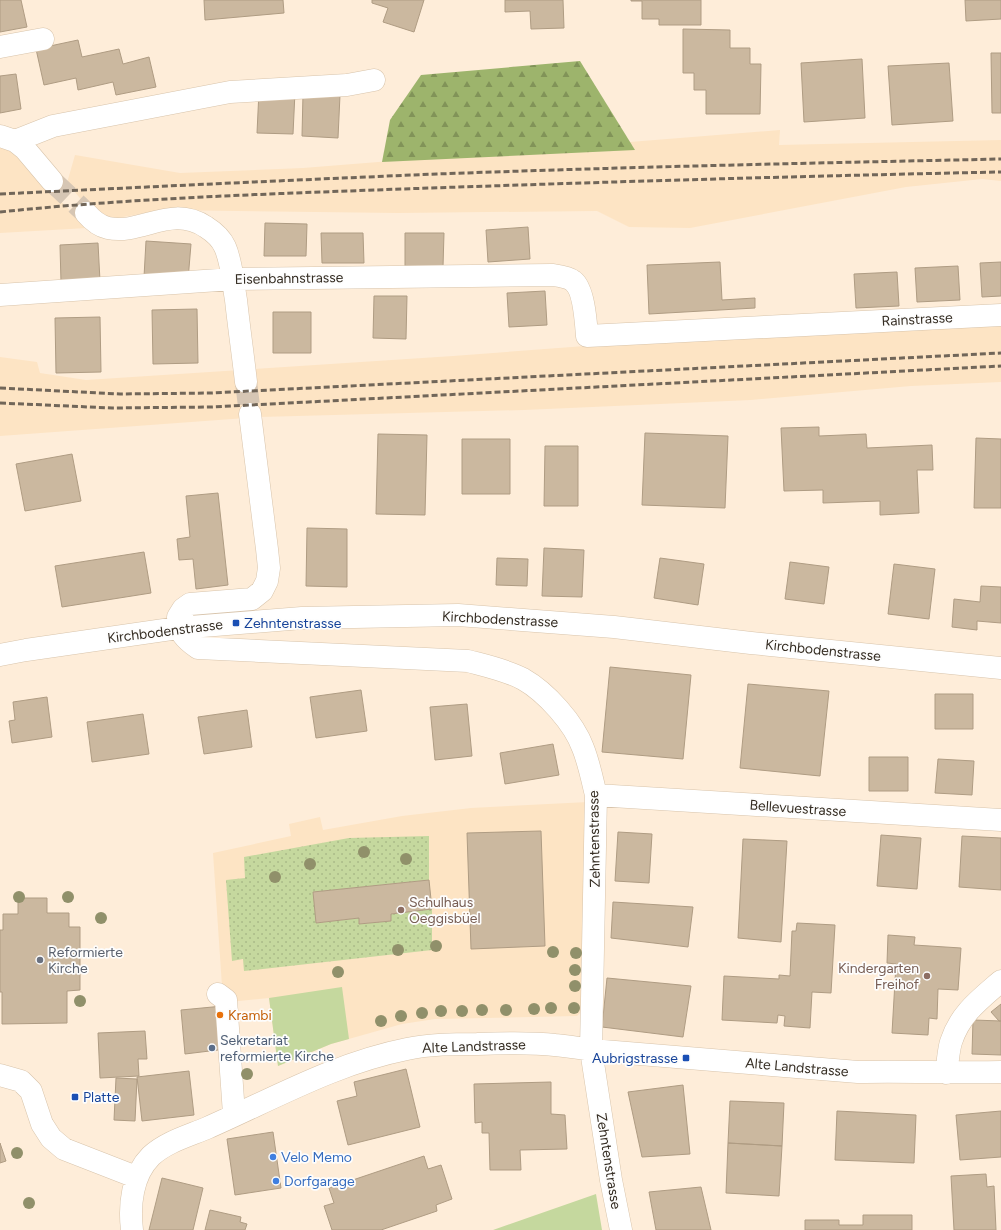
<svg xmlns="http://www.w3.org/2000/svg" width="1001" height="1230" font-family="Figtree,sans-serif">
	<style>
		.built { fill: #fde4c4 }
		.grass { fill: url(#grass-dots) }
		.forest { fill: url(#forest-firs) }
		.park { fill: #c5d89e }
		.building { fill: #cbb89f; stroke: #af9c83 }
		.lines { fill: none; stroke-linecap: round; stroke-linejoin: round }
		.minor-tunnel { stroke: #d6c6b4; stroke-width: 22; stroke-dasharray: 22 11; stroke-linecap: butt }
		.minor-casing { stroke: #d8c4ab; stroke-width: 23 }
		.minor { stroke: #fff; stroke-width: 22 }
		.rail { stroke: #716659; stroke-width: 3; stroke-dasharray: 6 3; stroke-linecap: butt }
		.tree { fill: #90906a }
		.transit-dot { fill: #1a4fb4; stroke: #fdfdfd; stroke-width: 1.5 }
		.education-dot { fill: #8d6e63; stroke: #fdfdfd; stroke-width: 1.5 }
		.worship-dot { fill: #6b7280; stroke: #fdfdfd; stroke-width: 1.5 }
		.food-dot { fill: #e8710a; stroke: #fdfdfd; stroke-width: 1.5 }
		.service-dot { fill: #5c6f8a; stroke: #fdfdfd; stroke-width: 1.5 }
		.shop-dot { fill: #3f7fe0; stroke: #fdfdfd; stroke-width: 1.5 }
		.labels { text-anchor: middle; stroke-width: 3.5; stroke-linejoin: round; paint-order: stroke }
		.street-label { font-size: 14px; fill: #342c22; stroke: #fdfdfd }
		.transit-label { font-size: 14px; fill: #164399; stroke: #fdfdfd; text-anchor: start }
		.education-label { font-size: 14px; fill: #785e54; stroke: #fdfdfd; text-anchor: start }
		.worship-label { font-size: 14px; fill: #5b616d; stroke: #fdfdfd; text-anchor: start }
		.food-label { font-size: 14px; fill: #c56008; stroke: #fdfdfd; text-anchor: start }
		.service-label { font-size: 14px; fill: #4e5e75; stroke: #fdfdfd; text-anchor: start }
		.shop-label { font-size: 14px; fill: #366cbe; stroke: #fdfdfd; text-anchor: start }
	</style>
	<defs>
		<pattern id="grass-dots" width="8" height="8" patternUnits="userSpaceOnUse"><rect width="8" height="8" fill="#c5d89e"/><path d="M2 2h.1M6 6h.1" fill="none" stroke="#aaba88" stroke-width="1.8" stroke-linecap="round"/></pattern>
		<pattern id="forest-firs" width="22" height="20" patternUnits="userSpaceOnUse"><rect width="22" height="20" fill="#9db46c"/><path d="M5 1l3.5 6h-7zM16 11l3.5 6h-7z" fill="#819358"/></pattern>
	</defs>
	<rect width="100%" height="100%" fill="#feedd9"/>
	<path class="built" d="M780 130 779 145 1001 140V181L982 179 906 187 690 228 629 227 597 211 398 213 162 210 106 220 91 211 67 183 75 155 180 173 303 168Z
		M0 146 11 150 87 228 0 233Z
		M1001 319V382L911 386 751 400 524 410 260 417 0 436V357L37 362 40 373 86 380 453 356 612 344Z
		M588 802 582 1011 577 1016 435 1019 402 1024 331 1044 278 1066 269 998 229 1002 222 986 213 853 291 836 289 824 320 817 323 830 402 816 471 808Z"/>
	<path class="grass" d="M429 836V880L313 892 317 923 359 918 360 924 391 921V914L432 909V950L244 971 243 959 232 961 226 880 245 878 244 857 349 838Z"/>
	<path class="forest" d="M580 61 635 150 382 162 390 120 421 75Z"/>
	<path class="park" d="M342 987 349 1039 331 1044 278 1066 269 998Z
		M596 1194 602 1230H493Z"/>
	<path class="building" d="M0 0H21L27 27 0 32Z
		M204 0H283L284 13 205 20Z
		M372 0H424L414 32 383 22 388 8 372 3Z
		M505 0H563L564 28 531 29 530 11 505 12Z
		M631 0H701V25H659V19H642V1H631Z
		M965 0H1001V19L966 21Z
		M683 29 730 30V48H750V64H761L760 114H706V90H694V73H683Z
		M78 40 82 57 119 49 123 64 149 57 156 87 116 95 113 82 78 90 76 78 44 85 36 49Z
		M991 53H1001V113H992Z
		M862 59 865 118 804 122 801 63Z
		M949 63 953 121 892 125 888 66Z
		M16 74 21 109 0 113V76Z
		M259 91 295 92 293 134 257 133Z
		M303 94 340 95 338 138 302 136Z
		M265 223 307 224 306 256H264Z
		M528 227 530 259 488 262 486 230Z
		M321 233H363L364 263H322Z
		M405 233H444L443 267 405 266Z
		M146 241 191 244 188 280 144 277Z
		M98 243 100 281 61 282 60 245Z
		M720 262 722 300 755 298V308L649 314 647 265Z
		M1001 262V296L982 297 980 263Z
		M958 266 960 300 917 302 915 268Z
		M897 272 899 306 856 308 854 274Z
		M545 291 547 325 509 327 507 293Z
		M374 296H407L406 339 373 338Z
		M197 309 198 363 153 364 152 310Z
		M273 312H311V353H273Z
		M100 317 101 372 56 373 55 318Z
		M819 427V436L866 434 867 448 932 445 933 470H917L919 513 880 515V501L823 503V490L784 491 781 428Z
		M645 433 728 436 725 508 642 505Z
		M378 434 427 435 425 515 376 514Z
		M976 438 1001 439V508H974Z
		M462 439H510V494H462Z
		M545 446H578V506H544Z
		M72 454 81 501 25 511 16 464Z
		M218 493 228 585 196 589 193 559 179 560 177 539 190 537 186 496Z
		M307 528 347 529V587L306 586Z
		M544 548 584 550 582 597 542 596Z
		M144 552 151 593 62 607 55 566Z
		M497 558 528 559 527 586 496 585Z
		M660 558 704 564 698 605 654 598Z
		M790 562 829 567 824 604 785 599Z
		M894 564 935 569 929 619 888 614Z
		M981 586 1001 587V623L977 621V630L952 627 954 599 980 602Z
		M610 667 691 675 683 759 602 752Z
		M748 684 829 691 820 776 740 768Z
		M361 690 367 731 316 738 310 697Z
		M935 694H973V729H935Z
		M47 697 52 737 12 743 9 721 15 720 13 702Z
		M467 704 472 756 435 760 430 707Z
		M247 710 252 747 204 754 198 717Z
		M143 714 149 754 92 762 87 722Z
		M553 744 559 775 505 784 500 753Z
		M869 757H908V791H869Z
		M938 759 974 761 972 795 935 793Z
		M541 831 545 946 471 949 467 833Z
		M618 832 652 834 649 883 615 881Z
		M881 835 921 838 917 889 877 886Z
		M962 836 1001 838V890L959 887Z
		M743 839 787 841 781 942 738 938Z
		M429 880 432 909 391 914V921L359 924V918L316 923 313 892Z
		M18 898H47V913H69V927H80V990L67 991V1023L2 1024V992H0V930H3V914H18Z
		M613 902 693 907 688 947 611 938Z
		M797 923 835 925 831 993 812 992 810 1028 784 1026 785 1016 778 1015 777 1023 722 1020 724 976 779 979V975L790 976 792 931H796Z
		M888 935 915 937 914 945 961 948 958 990 938 989 937 1019 929 1018 928 1035 892 1033 896 964 887 963Z
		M607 978 691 986 683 1037 602 1027Z
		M1001 1004V1021H999L991 1012Z
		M223 1006 226 1049 185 1054 181 1010Z
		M973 1020 1001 1021V1055L972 1054Z
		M145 1031 147 1059H138L139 1076 100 1078 98 1033Z
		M406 1069 420 1127 348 1145 337 1101 357 1096 354 1082Z
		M189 1071 194 1115 142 1121 137 1077Z
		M116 1078 137 1079 135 1121 114 1120Z
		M551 1082V1114L565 1115 567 1149 520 1150 521 1170H490L489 1133H482V1122L475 1123 474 1084Z
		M683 1085 690 1154 642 1157 628 1092Z
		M730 1101 784 1103 782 1146 728 1143Z
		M837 1111 916 1115 914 1163 835 1160Z
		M1001 1111V1157L960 1160 956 1115Z
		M273 1132 281 1188 235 1195 227 1139Z
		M0 1143 6 1161 0 1163Z
		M728 1143 782 1146 779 1196 726 1193Z
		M424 1156 428 1169 441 1165 452 1199 436 1205 437 1211 381 1230H332L324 1206 334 1203 329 1188Z
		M986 1174 987 1187 994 1186 996 1230H954L951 1176Z
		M162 1178 203 1188 193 1230H149Z
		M701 1187 711 1230H656L649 1192Z
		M210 1210 241 1217 240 1222 247 1224 245 1230H205Z
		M863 1215H912V1230H805V1220H839V1225H863Z"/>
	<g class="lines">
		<path class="minor-tunnel" d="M52 181 86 213
			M246 382 250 414"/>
		<g class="minor-casing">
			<path id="minor" d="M0 47 43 39
				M0 136 15 141 25 149 52 181
				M15 141 53 126 230 92 347 85 374 80
				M86 213C92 220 99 226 108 228 142 235 171 204 206 227 214 232 221 238 225 247 232 263 233 283 236 300 239 328 243 355 246 382
				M0 295 233 279 552 275C559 276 568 277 573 281 584 289 586 323 587 336L1001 315
				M250 414 267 549 269 568 267 581 262 591 252 599 190 604 183 609 178 617C179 633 185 639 198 648L468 661C487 666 506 670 523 679 546 692 574 723 583 748 589 763 592 779 596 795L591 1050 611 1180 621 1230
				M0 655 26 650 178 628 302 618 458 615 614 627 751 643 1001 668
				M596 795 1001 820
				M218 994 226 1000 234 1114
				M946 1073C948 1063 948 1052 951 1042 960 1014 979 1000 1001 981
				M0 1075 21 1081 31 1091 42 1124 51 1138 64 1149 136 1177
				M132 1230C129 1205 132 1175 151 1156 166 1142 188 1136 207 1128 273 1099 336 1063 407 1049 430 1044 454 1044 477 1044 502 1043 530 1042 555 1045 567 1046 579 1048 591 1050L858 1072C906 1071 953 1073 1001 1072"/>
		</g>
		<use href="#minor" class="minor"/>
		<path class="rail" d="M0 194C146 187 292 180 437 174 625 167 813 163 1001 159
			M0 212C133 198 268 194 402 189 602 182 801 176 1001 172
			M0 388 120 394 211 393 1001 353
			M0 403 112 408 212 407 1001 366"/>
	</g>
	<g class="tree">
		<circle cx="364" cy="852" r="6"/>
		<circle cx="406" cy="859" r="6"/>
		<circle cx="310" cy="864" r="6"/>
		<circle cx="275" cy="877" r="6"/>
		<circle cx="19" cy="897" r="6"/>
		<circle cx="68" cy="897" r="6"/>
		<circle cx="101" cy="918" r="6"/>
		<circle cx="436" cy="946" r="6"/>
		<circle cx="398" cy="950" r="6"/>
		<circle cx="553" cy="952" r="6"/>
		<circle cx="576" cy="953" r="6"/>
		<circle cx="575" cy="970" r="6"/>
		<circle cx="338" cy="972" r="6"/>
		<circle cx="575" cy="986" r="6"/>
		<circle cx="80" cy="1001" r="6"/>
		<circle cx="551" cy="1008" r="6"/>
		<circle cx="574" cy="1008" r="6"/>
		<circle cx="534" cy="1009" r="6"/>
		<circle cx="482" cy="1010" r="6"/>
		<circle cx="506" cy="1010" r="6"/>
		<circle cx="441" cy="1011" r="6"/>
		<circle cx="462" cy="1011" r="6"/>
		<circle cx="422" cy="1013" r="6"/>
		<circle cx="401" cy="1016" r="6"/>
		<circle cx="381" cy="1021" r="6"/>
		<circle cx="247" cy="1074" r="6"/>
		<circle cx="17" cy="1153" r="6"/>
		<circle cx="29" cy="1203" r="6"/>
	</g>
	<g class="transit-dot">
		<rect x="232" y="619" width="8" height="8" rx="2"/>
		<rect x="682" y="1054" width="8" height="8" rx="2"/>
		<rect x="71" y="1093" width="8" height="8" rx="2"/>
	</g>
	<g class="education-dot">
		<circle cx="401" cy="910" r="4"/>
		<circle cx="927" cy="976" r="4"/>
	</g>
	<circle class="worship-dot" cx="40" cy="960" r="4"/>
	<circle class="food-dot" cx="220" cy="1015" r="4"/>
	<circle class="service-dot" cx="212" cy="1048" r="4"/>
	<g class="shop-dot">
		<circle cx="273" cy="1157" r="4"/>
		<circle cx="276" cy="1181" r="4"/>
	</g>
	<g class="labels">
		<g class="street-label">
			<text transform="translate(289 278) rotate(-1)" y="5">Eisenbahnstrasse</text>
			<text transform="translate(917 319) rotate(-3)" y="5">Rainstrasse</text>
			<text transform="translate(500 619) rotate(3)" y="5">Kirchbodenstrasse</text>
			<text transform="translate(165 631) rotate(-7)" y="5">Kirchbodenstrasse</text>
			<text transform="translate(823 650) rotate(6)" y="5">Kirchbodenstrasse</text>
			<text transform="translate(798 808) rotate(4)" y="5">Bellevuestrasse</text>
			<text transform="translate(594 839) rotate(-91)" y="5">Zehntenstrasse</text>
			<text transform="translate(474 1046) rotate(-2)" y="5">Alte Landstrasse</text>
			<text transform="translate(797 1067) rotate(5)" y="5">Alte Landstrasse</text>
			<text transform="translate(609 1161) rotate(81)" y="5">Zehntenstrasse</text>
		</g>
		<g class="transit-label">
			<text x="244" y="628">Zehntenstrasse</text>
			<text x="678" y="1063" text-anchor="end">Aubrigstrasse</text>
			<text x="83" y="1102">Platte</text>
		</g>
		<g class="education-label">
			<text x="409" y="907">Schulhaus<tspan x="409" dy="16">Oeggisbüel</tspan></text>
			<text x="919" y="973" text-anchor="end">Kindergarten<tspan x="919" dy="16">Freihof</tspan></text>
		</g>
		<g class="worship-label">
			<text x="48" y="957">Reformierte<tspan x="48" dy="16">Kirche</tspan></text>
		</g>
		<g class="food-label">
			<text x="228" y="1020">Krambi</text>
		</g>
		<g class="service-label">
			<text x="220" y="1045">Sekretariat<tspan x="220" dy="16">reformierte Kirche</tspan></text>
		</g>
		<g class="shop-label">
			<text x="281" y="1162">Velo Memo</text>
			<text x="284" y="1186">Dorfgarage</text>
		</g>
	</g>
</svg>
